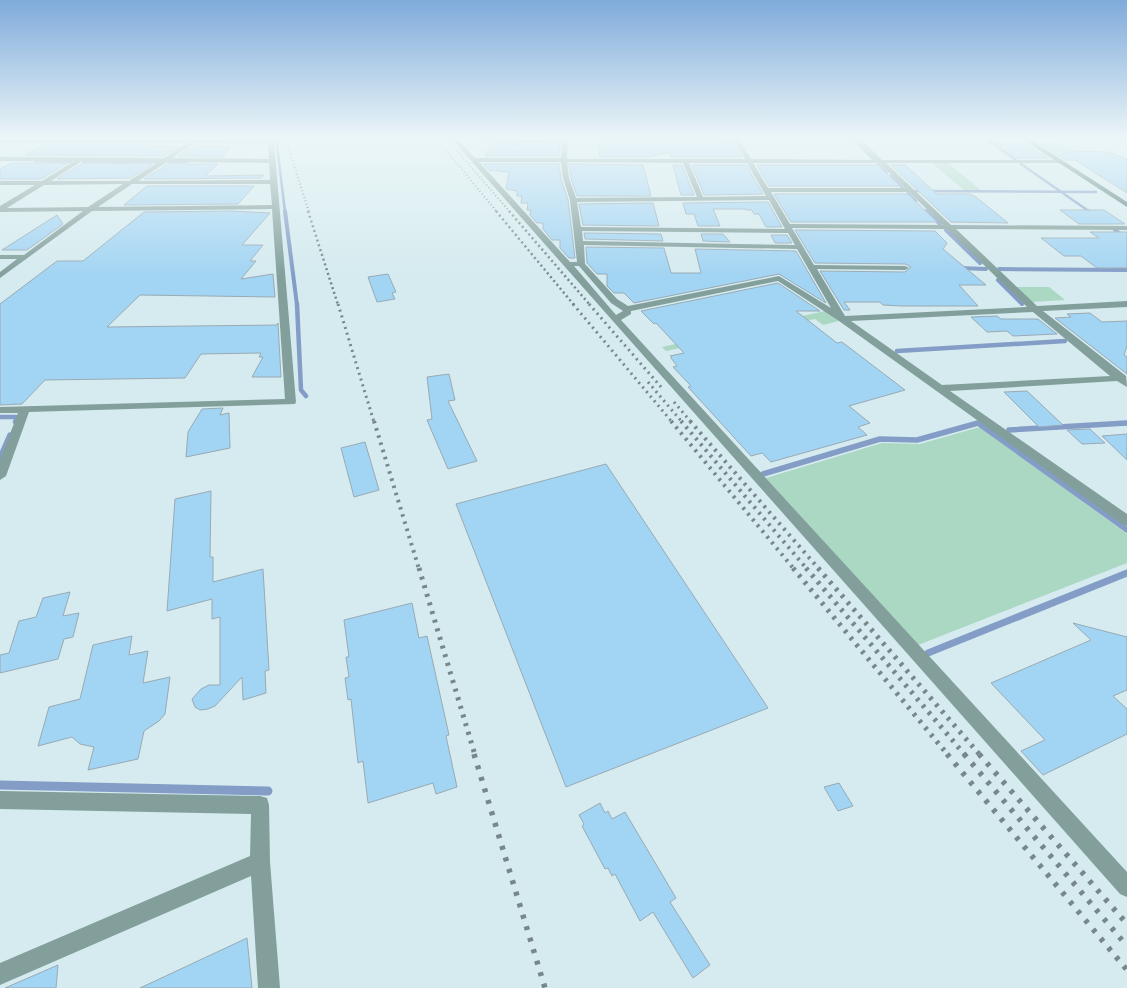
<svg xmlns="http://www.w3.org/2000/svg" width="1127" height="988" font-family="Bitter,serif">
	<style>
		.green { fill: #abd8c2 }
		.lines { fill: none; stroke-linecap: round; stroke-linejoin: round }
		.stream-far5 { stroke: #839dc7; stroke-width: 2.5 }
		.stream-far4 { stroke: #839dc7; stroke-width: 4 }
		.stream-far3 { stroke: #839dc7; stroke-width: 4.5 }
		.stream-far2 { stroke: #839dc7; stroke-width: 5.5 }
		.stream-far1 { stroke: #839dc7; stroke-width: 7 }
		.stream { stroke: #839dc7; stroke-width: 9 }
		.building { fill: #a2d4f3; stroke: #99aab4 }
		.street { fill: #839f9b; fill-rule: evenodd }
		.secondary { fill: #537c78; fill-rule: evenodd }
		.rail-far5 { stroke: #788789; stroke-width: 2; stroke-dasharray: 1 2.5; stroke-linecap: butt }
		.rail-far4 { stroke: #788789; stroke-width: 2.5; stroke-dasharray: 2 3; stroke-linecap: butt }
		.rail-far3 { stroke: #788789; stroke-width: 3; stroke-dasharray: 2 4; stroke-linecap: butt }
		.rail-far2 { stroke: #788789; stroke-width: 4; stroke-dasharray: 2.5 5; stroke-linecap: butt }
		.rail-far1 { stroke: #788789; stroke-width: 5; stroke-dasharray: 3 6; stroke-linecap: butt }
		.rail { stroke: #788789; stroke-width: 5.5; stroke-dasharray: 4 8; stroke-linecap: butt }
	</style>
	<rect width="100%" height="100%" fill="#d5ebef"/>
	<path class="green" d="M932 163H948L981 190H964Z
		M1016 287H1049L1065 300 1032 302Z
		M825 311 839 321 823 325 815 319 666 351 662 347Z
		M980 427 1127 534V563L918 645 766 478 882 443 920 444Z"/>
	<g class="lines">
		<path class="stream-far5" d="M276 137 285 212
			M851 137 873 159
			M989 141 1016 160
			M35 161 71 162
			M83 162H159
			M168 162H186
			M878 164 887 173
			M1021 164 1090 212
			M891 176 903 188
			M916 191 1096 192
			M908 193 916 201"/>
		<path class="stream-far4" d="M285 211 297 305
			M926 211 940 224
			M1088 211 1093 214
			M946 230 980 263
			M1115 230 1127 239
			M960 268 986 269
			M999 269 1127 270
			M998 280 1022 304"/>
		<path class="stream-far3" d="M297 304 301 390 306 396
			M897 351 1065 341
			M0 417H17L15 422"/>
		<path class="stream-far2" d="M1009 430 1127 423
			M0 458 10 435
			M763 474 880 439 917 440 978 423 1127 530"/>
		<path class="stream-far1" d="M928 653 1127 573"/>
		<path class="stream" d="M0 785 268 791"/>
	</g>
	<path class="building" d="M695 138H717L718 140 732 141 742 157H671L669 152 650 157H600L598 141H603L602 139 696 140Z
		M560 142 559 156H485L491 144 539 145Z
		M995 144H1026L1048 158H1015Z
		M1040 144H1062L1073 151 1108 152 1127 159V193L1075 160H1065Z
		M43 145H154L152 147H178L163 156 25 155Z
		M193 147H231L222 157 178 156Z
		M11 163H67L41 179H0V169Z
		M83 163 152 164 131 178 57 179Z
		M168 164H218L206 175 208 176 264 175 261 178 144 179Z
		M483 164H559L561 179 568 200 575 258H569L560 248V240H552L543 229V223H537L530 215 531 210H527L528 203H521L522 196H517V191L506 189 509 172 489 170Z
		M569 164 643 165 651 196H577L571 178Z
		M673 165H682L694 195H681Z
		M692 165H746L763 194 704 195Z
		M757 165H878L900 186H769Z
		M891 165H905L937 194H969L976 197 1008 223 951 222Z
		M147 186H254L238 204 124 205Z
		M774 194H908L937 222H791Z
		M768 202 782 227H766L759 214H754L752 210H746L745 209H713L720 226H698L694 214H686L683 203Z
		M653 203 659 226 583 225 579 204Z
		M1060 210H1104L1125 224H1079Z
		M231 211 270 213 242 245H263L250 261H256L241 279 273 274 275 297 140 295 107 327 277 325 278 323 281 377H252L263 357H259L261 353 201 354 185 378 45 380 22 404 0 405V304L57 261H83L144 212Z
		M57 215 63 224 27 250H2Z
		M795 230 935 231 947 243 943 249 986 285H959L978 306H901L883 305 880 302H844L850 310H844L820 271 905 272 911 267 905 264 815 263Z
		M1090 232H1127V268H1097L1081 256H1064L1041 238H1099Z
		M584 233 661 234 663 241 585 239Z
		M701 234H723L730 242 703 241Z
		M771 235H787L792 243H775Z
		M586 247 664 248 671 273H701L695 249 796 251 826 303 779 274 634 303 624 293H614L607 286V274H597L587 263Z
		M388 274 396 292 392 293 395 299 377 302 368 277Z
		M778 283 820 311H796L837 343 842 342 905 390 849 406 870 423 858 427 867 435 771 462 762 453 751 456 688 387 691 386 673 367 677 366 671 358H672L670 356 684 353 656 323 654 324 641 311Z
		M1090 313 1102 322 1127 321V346L1124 355 1127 357V374L1055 318 1071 317 1067 314Z
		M997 316 1001 319H1038L1057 334 1013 336 1007 331 987 332 971 317Z
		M449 374 455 400 448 401 477 461 448 469 427 420 432 419 427 377Z
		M1027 391 1063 425 1039 427 1004 392Z
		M223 408 220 415 229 413 230 448 186 457 188 432 202 409Z
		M1090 429 1105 443 1082 444 1067 430Z
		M1127 434V460L1102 436Z
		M365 442 379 490 354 497 341 448Z
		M606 464 768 708 566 787 456 504Z
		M211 491 210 557H213V582L263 569 269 670 265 671 266 693 243 700 242 677 215 706 208 709 200 710 195 707 192 699 201 689 209 685H220V617L212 619V599L167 611 175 499Z
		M70 592 63 616 79 613 73 637 64 639 58 659 0 673V655L9 653 19 621 36 617 43 598Z
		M412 603 419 638 427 636 449 735 446 736 457 787 436 794 433 783 368 803 363 761 358 763 351 699 348 700 345 678 349 677 346 657H349L344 620Z
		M1073 623 1127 637V690L1113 696 1127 709V734L1043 775 1021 751 1045 740 991 683 1091 640Z
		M132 636 129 655 148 651 143 683 170 677 165 714 159 721 144 731 138 759 88 770 94 747 80 744 72 737 38 746 49 707 80 699 93 645Z
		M839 783 853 806 838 811 824 787Z
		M600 803 605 813 608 811 612 819 625 812 676 898 670 902 710 965 693 978 653 912 640 921 615 874 612 876 608 868 605 869 582 826 584 824 579 815Z
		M247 938 252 988H140Z
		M58 965 56 988H5Z"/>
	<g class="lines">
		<path class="street" d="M267 137H273L274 142 296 402 295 404 29 412 6 476 0 480V460L18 413H0V407L285 399 272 209 92 211 0 278V272L17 259H0V255H24L83 211 0 212V206L35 185H0V181H42L74 161H0V157L164 158 187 143H0V139L267 140ZM195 143 268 144 269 159 172 158ZM82 161 158 162 129 181H51ZM167 162 269 163 270 180 138 181ZM123 184 88 207 7 208 44 185ZM132 184H270L272 205 98 207Z
			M450 137H456L475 158H561L562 140 539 143 486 142 483 140 486 138 539 139 568 137 567 159H745L732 137H738L751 159 875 160 852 137H859L882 160H1060L1062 163H886L951 225 1127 226V230L956 229 1037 306 1127 301V307L1043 311 1126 376 1127 387 1117 381 950 391 1127 514V526L1122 524 839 321 778 281 631 311V314L621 320 1127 872V897L1120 894ZM479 162H561L563 178 570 200 577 262H570ZM567 162 683 163 697 197 576 198 569 178ZM689 163H747L766 196 703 197ZM753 163H879L905 188H768ZM771 192H909L943 225 790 224ZM769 200 785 229 581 227 577 202ZM792 228 947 229 1027 307 845 316 817 269 905 270 909 268 905 266 814 265ZM582 231 788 233 795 245 583 241ZM584 245 797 249 831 308 779 276 628 306 617 299 585 264ZM574 266H579L611 303 623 311 616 315ZM1033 312 1110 376 942 385 851 321Z
			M0 791 260 796 267 798 269 805 270 862 280 988H258L251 876 0 985V963L250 856 251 814 0 809Z"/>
		<path class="secondary" d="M1019 137H1026L1127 202V207Z"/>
		<path class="rail-far5" d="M285 137 309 212
			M435 137 497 212
			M445 137 510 212"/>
		<path class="rail-far4" d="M308 211 338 305
			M496 211 574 305
			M509 211 590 305"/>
		<path class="rail-far3" d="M338 304 374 422
			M573 304 672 422
			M589 304 661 387
			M648 382 682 422
			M674 402 691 422"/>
		<path class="rail-far2" d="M374 421 419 569
			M671 421 794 569
			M681 421 807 569
			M690 421 819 569"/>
		<path class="rail-far1" d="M419 568 475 755
			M793 568 948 755
			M806 568 965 755
			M818 568 980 755"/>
		<path class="rail" d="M474 754 545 988
			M947 754 1127 970
			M964 754 1127 946
			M979 754 1127 924"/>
	</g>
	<linearGradient id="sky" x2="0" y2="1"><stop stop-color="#7fabdb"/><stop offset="0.5" stop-color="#ecf6f8"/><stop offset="1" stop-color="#ecf6f8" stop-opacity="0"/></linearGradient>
	<rect width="1127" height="276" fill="url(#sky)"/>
</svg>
